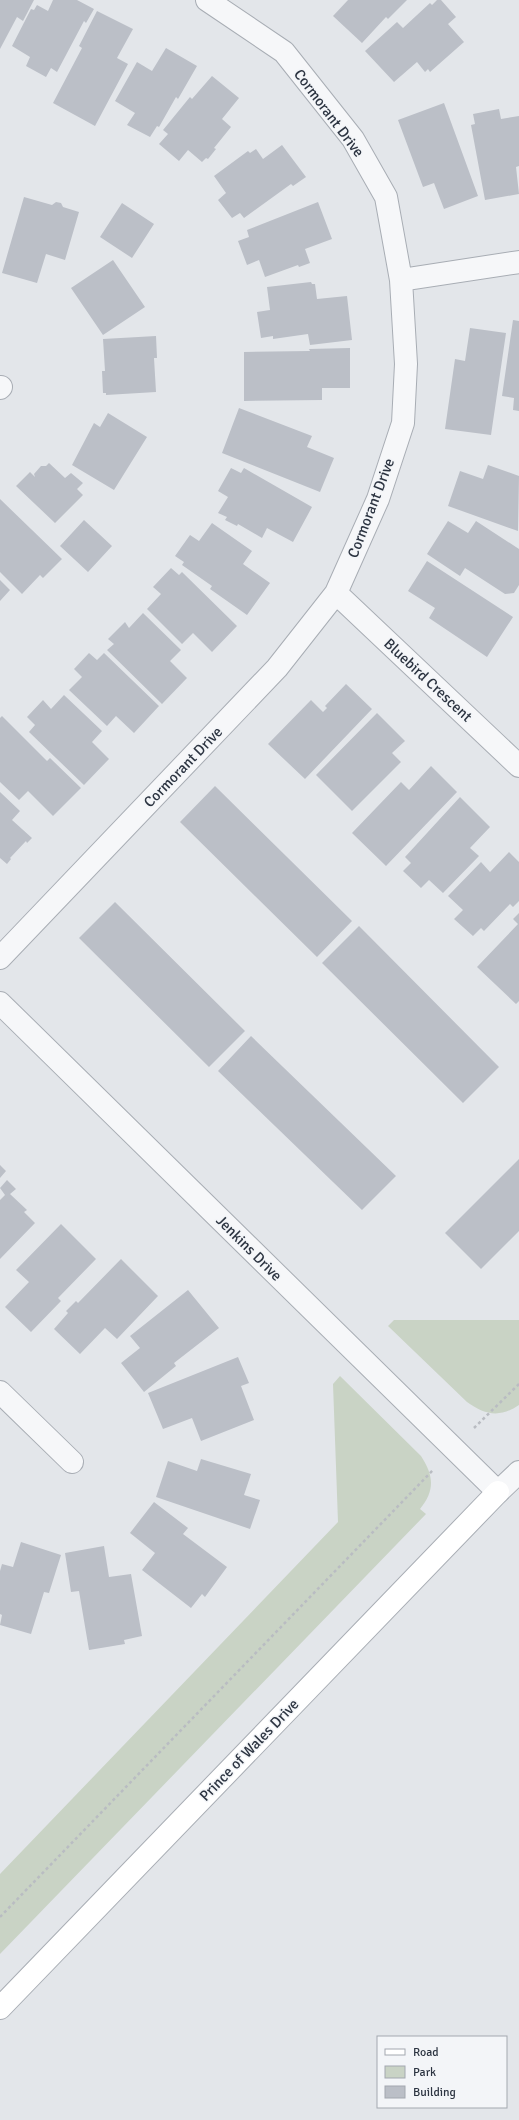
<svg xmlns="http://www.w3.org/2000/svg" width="519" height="2120" font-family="Signika,sans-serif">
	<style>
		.green { fill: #c9d3c5 }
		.building { fill: #bbbfc7 }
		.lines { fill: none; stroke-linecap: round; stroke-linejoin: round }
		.minor-casing { stroke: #a8adb4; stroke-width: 24 }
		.secondary-casing { stroke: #a8adb4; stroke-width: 24 }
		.path { stroke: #b9bcc2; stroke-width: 2.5; stroke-dasharray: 3 3; stroke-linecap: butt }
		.minor { stroke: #f6f7f9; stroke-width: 22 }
		.secondary { stroke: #fff; stroke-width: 22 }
		.labels { text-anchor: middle; stroke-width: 3; stroke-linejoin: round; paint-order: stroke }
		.street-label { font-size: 15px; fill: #2c3441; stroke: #f3f5f8 }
	</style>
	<rect width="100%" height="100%" fill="#e3e6ea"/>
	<path class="green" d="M394 1320H519V1405C500 1418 485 1415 467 1402L388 1326Z
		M340 1376 421 1456C434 1476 435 1490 420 1509L426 1514 0 1954V1874L338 1522 333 1384Z"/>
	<path class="building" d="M0 0H34L23 21 17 17 0 49Z
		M53 0H77L94 9 86 23 84 21 57 72 51 68 46 77 26 66 30 57 12 46 31 9 34 10 37 5 48 11Z
		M348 0H407L388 19 386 17 362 43 333 16Z
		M437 0H441L456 17 448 24 464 42 430 72 428 69 425 72 417 62 394 82 365 51 397 22 403 28 430 3 432 5Z
		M97 11 133 29 117 58 128 64 95 126 53 103 82 48 79 46Z
		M166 48 197 66 178 99 176 97 159 127 157 126 150 137 127 125 135 113 115 101 137 62 152 71Z
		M212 76 239 98 222 119 231 127 214 148 216 149 208 159 206 158 202 162 188 150 179 161 159 144 168 134 163 130 190 97 192 99Z
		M444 103 478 196 444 209 434 183 423 187 398 120Z
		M499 109 501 119 519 116V166L516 167 519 194 485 200 471 125 475 124 473 114Z
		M282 145 306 177 293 186 291 184 244 218 240 213 232 218 218 200 226 193 214 176 248 151 250 153 256 149 263 159Z
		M24 197 52 205 56 202 61 203 63 207 79 212 65 260 46 254 37 283 2 273Z
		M318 202 332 239 305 249 310 263 299 267 298 265 265 277 259 260 247 265 238 241 249 237 247 230Z
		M122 203 154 224 132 258 100 237Z
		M113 260 145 307 103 335 71 288Z
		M311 282 312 284H315L317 299 347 296 352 340 310 345 308 334 273 339V336L261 338 257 312 270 310 267 287Z
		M513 320 519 321V411L513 410 514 398 502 396Z
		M470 328 506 333 491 435 445 429 455 359 465 361Z
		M156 336 157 358H154L156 392 106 395V393H103L102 371H105L103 339Z
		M350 348V388H322V400L244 401V352L310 351 309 349Z
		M239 408 312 436 307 447 334 458 320 492 222 453Z
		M108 413 147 437 114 490 72 465 94 423 100 427Z
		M49 463 65 478 71 473 83 483 77 489 83 495 55 523 16 486 30 472 35 477 34 474 41 466H46Z
		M488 465 519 476 518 531 448 506 460 471 483 479Z
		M231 468 241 473 244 468 312 507 293 542 267 528 262 538 238 524 237 526 225 520 227 517 218 513 228 497 218 491Z
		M0 499 62 559 43 578 40 575 22 594 0 572Z
		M84 520 112 546 88 572 60 546Z
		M448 521 468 533 476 521 519 549V585L514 593 505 594 465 568 460 576 427 554Z
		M212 523 252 551 243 564 270 583 247 615 210 589 212 586 182 565 184 562 175 556 190 535 199 541Z
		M427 561 513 617 487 657 429 618 435 608 408 591Z
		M171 568 179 575 182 572 237 626 212 652 193 633 182 644 147 609 161 594 153 587Z
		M0 580 10 590 0 601Z
		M143 613 181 650 170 661 187 678 162 704 107 650 114 644 108 639 125 622 129 628Z
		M89 653 97 660 104 653 159 706 134 733 116 716 107 726 69 690 82 677 74 669Z
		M346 684 372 709 305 779 268 744 311 700 323 712 327 708 325 706Z
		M64 695 102 731 92 742 109 759 84 785 29 732 35 725 27 717 43 700 51 709Z
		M377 713 405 741 392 753 401 762 352 811 316 775Z
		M2 716 47 761 50 758 81 788 53 816 28 791 19 800 0 782V718Z
		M431 766 457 792 386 866 352 833 401 782 409 790Z
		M215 786 352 921 317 957 180 822Z
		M0 792 20 811 12 820 32 838 27 843 26 841 10 858 11 859 7 864 0 858Z
		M460 797 490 827 470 848 479 856 443 893 429 880 421 888 403 871 411 863 405 857Z
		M509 852 519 862V901L513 907 510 904 484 931 481 928 473 936 454 919 463 910 448 896 481 862 490 872Z
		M115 902 245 1031 209 1067 79 938Z
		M519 913V1001L516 1004 477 967 518 924 513 919Z
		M359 926 499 1067 463 1103 322 963Z
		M251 1036 396 1176 362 1210 218 1071Z
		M519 1159V1231L481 1269 445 1233Z
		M0 1165 6 1171 0 1178Z
		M7 1180 16 1189 10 1194 27 1210 24 1212 35 1223 0 1259V1200L5 1195 0 1188Z
		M61 1224 96 1259 58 1298 61 1301 31 1332 5 1307 29 1282 16 1270Z
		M121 1259 158 1296 117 1339 105 1328 80 1354 54 1329 68 1313 66 1311 76 1301 78 1303Z
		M188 1290 219 1328 174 1363 176 1366 144 1392 121 1363 140 1348 130 1336Z
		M238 1357 249 1383 241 1386 254 1420 201 1441 192 1418 163 1429 148 1393Z
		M201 1459 251 1474 244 1495 260 1500 250 1529 156 1497 168 1461 197 1471Z
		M154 1502 188 1528 183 1534 227 1567 205 1597 202 1594 191 1608 142 1570 155 1553 130 1533Z
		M21 1542 61 1555 49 1593 44 1592 31 1634 0 1625 2 1615 0 1614V1571L2 1564 13 1567Z
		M104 1546 109 1577 131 1574 142 1636 124 1640 125 1644 89 1650 79 1591 71 1592 65 1553Z"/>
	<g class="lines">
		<g class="minor-casing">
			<path id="minor" d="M401 280 519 262
				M0 388 1 387
				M336 593 519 766
				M0 958 277 668 336 593 378 499 403 423 406 364 401 280 386 197 353 139 284 52 207 0
				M0 1003 498 1492 519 1472
				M0 1392 72 1462"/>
		</g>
		<g class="secondary-casing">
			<path id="secondary" d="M0 2008 498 1492"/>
		</g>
		<path class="path" d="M474 1428 519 1384
			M0 1917 434 1469"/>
		<use href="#minor" class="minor"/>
		<use href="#secondary" class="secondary"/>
	</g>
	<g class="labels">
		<g class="street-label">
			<text transform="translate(329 113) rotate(53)" y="5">Cormorant Drive</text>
			<text transform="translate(371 508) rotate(-69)" y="5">Cormorant Drive</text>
			<text transform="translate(428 680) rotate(43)" y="5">Bluebird Crescent</text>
			<text transform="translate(183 767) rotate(-46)" y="5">Cormorant Drive</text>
			<text transform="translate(249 1248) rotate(45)" y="5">Jenkins Drive</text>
			<text transform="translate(249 1750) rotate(-46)" y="5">Prince of Wales Drive</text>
		</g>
	</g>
	<rect x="377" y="2036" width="130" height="72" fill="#f3f5f8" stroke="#a3a8af"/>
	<rect x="385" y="2049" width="20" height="6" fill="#ffffff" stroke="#a3a8af"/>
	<text x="413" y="2056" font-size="12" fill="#2c3441">Road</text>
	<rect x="385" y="2066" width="20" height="12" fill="#c9d3c5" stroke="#a3a8af"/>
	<text x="413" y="2076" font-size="12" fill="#2c3441">Park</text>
	<rect x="385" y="2086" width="20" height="12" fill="#bbbfc7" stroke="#a3a8af"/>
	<text x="413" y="2096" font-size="12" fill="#2c3441">Building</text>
</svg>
